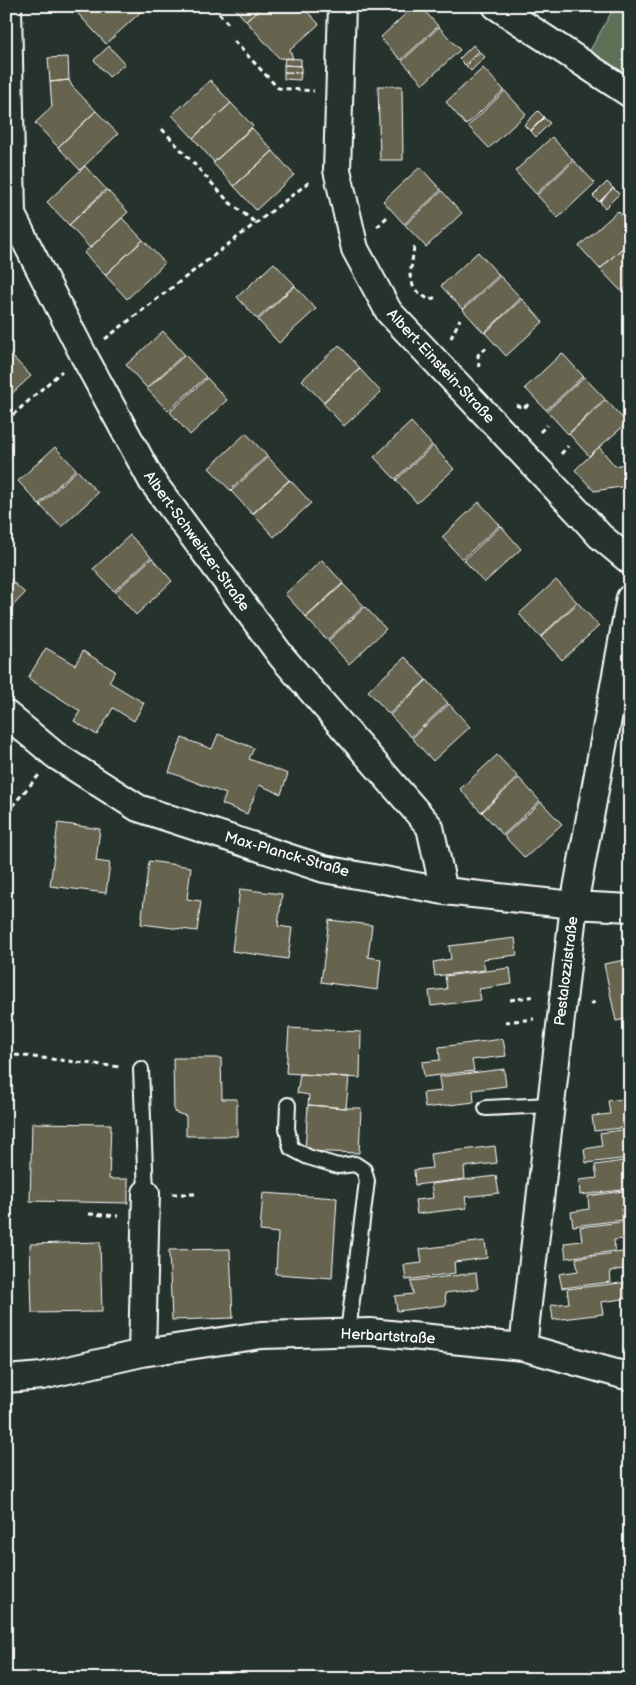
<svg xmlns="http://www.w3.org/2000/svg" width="636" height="1685" font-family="'Balsamiq Sans',sans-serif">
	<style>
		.green { fill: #5b7155; stroke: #adb8aa }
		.building { fill: #66634f; stroke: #fff }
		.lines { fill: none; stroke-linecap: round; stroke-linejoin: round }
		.service-casing { stroke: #fff; stroke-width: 18 }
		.minor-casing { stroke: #fff; stroke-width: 30 }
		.path { stroke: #fff; stroke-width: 3; stroke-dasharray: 5 4; stroke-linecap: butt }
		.service { stroke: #26332d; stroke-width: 14 }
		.minor { stroke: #26332d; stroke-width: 26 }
		.labels { text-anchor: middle; stroke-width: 5; stroke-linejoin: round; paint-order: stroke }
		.street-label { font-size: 15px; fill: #fff; stroke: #26332d }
	</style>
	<rect width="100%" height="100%" fill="#26332d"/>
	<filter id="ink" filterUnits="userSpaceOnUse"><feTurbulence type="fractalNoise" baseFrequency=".02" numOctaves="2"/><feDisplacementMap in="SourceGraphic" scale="10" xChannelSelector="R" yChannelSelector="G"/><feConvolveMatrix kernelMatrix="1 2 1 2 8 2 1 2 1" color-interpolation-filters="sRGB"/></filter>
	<g filter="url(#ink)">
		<path class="green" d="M615 6H630V89L585 59Z"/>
		<path class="building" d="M71 6H144L145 8 106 44Z
			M233 6H263L246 21Z
			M263 6H302L319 24 290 50 293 59 279 58 246 21Z
			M414 6H420L438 26 401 60 380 38Z
			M439 27 460 50 423 84 402 61Z
			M473 45 479 51 465 65 459 59Z
			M109 46 125 64 109 77 94 60Z
			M480 52 485 57 471 71 466 66Z
			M68 57 69 80 50 82 48 58Z
			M285 58 301 59V66L284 65Z
			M284 65 301 66V73L284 72Z
			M483 68 504 90 466 125 446 102Z
			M284 72 301 73 300 80 284 79Z
			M69 80 72 86 96 111 58 147 35 123 52 107 50 82Z
			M210 80 231 103 193 138 172 115Z
			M378 86H402L403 160H380Z
			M505 91 526 114 489 148 468 126Z
			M231 103 253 126 214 162 193 138Z
			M96 111 118 134 80 170 58 147Z
			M538 111 544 117 530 131 524 125Z
			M544 118 550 123 536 137 531 131Z
			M252 128 273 151 234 186 213 163Z
			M552 137 573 160 536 194 515 171Z
			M273 151 294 175 256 210 234 186Z
			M574 161 595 183 558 218 537 195Z
			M85 166 106 189 69 225 47 202Z
			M420 167 441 190 404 224 383 201Z
			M607 182 613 188 599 202 593 196Z
			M613 188 619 194 605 208 600 202Z
			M107 190 128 212 90 248 69 225Z
			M442 191 462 213 426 247 405 225Z
			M618 211 630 224V241L600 269 579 246Z
			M122 218 143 240 105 275 84 253Z
			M143 240 165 263 127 299 105 275Z
			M630 241V285L622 292 600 269Z
			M478 252 499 275 462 309 441 286Z
			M274 263 295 285 257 319 237 297Z
			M500 276 521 298 484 333 463 310Z
			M295 286 316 309 279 343 258 320Z
			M522 299 543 322 506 356 485 333Z
			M163 331 184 354 147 388 126 365Z
			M339 345 360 368 323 402 302 380Z
			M9 353 31 376 6 399V356Z
			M562 353 583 376 546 410 525 388Z
			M185 355 206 377 168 411 147 389Z
			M360 369 381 392 344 426 323 403Z
			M584 377 605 399 568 434 547 411Z
			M207 378 227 400 190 435 170 412Z
			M606 400 627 423 589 456 569 434Z
			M411 422 432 445 395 479 374 457Z
			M246 433 267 456 230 490 209 468Z
			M433 446 454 469 417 503 396 480Z
			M55 447 76 469 39 504 18 481Z
			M599 447 615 466 624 464 627 486 594 491 575 470Z
			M268 457 289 480 252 514 231 491Z
			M77 470 98 493 61 527 40 505Z
			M290 480 311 503 274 537 253 514Z
			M479 502 500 525 462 559 442 537Z
			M501 526 521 549 484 583 464 560Z
			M130 535 151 557 114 591 93 569Z
			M152 558 172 581 136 615 115 592Z
			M322 560 343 583 306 617 285 594Z
			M6 576 25 593 11 608 6 604Z
			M556 580 577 602 540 637 519 614Z
			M343 584 364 606 327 640 306 618Z
			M578 603 599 626 562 660 541 637Z
			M365 607 386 629 349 664 328 641Z
			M46 648 75 665 83 651 115 671 109 682 144 703 134 721 113 708 97 735 74 721 80 711 28 678Z
			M405 657 426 680 389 714 368 691Z
			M427 680 448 703 411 737 390 715Z
			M449 704 470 727 433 761 412 738Z
			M218 734 254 748 249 759 288 774 281 794 259 785 247 814 222 804 226 794 169 772 182 738 212 749Z
			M497 755 518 777 481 812 460 789Z
			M519 778 540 801 503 835 482 812Z
			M541 802 562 824 525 858 504 836Z
			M58 823 100 829 96 861 110 863 106 893 50 886Z
			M149 861 191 867 187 899 201 901 197 931 141 924Z
			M240 889 282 894 278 926 292 928 288 959 232 951Z
			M329 920 372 925 368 957 381 959 378 990 321 982Z
			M515 938 517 955 483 959 485 970 435 976 433 962 451 959 449 946Z
			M630 959V1018L616 1021 604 964Z
			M510 968 512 984 479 989 481 1000 431 1006 429 991 447 989 445 976Z
			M289 1028 361 1032 360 1078 286 1073Z
			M503 1039 506 1056 472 1060 474 1071 424 1077 422 1062 440 1060 439 1047Z
			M173 1058H221L222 1099H237V1136H186V1116L174 1112Z
			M504 1069 506 1086 473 1090 474 1102 425 1108 423 1093 441 1091 439 1077Z
			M300 1074 349 1077 346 1108 308 1105 309 1095 297 1093Z
			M630 1098V1127L594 1131 592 1116 610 1114 608 1101Z
			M308 1105 346 1108H361L359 1153 305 1151Z
			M32 1123 111 1124 109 1179H128V1203L30 1201Z
			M630 1129V1158L586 1163 584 1149 602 1146 600 1133Z
			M495 1146 497 1163 464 1167 465 1179 415 1185 414 1170 432 1168 430 1154Z
			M630 1160V1189L580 1195 579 1180 597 1178 595 1165Z
			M496 1176 499 1193 465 1197 467 1208 417 1214 415 1200 433 1198 431 1184Z
			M630 1190V1208L621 1209 623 1220 573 1226 571 1212 589 1209 588 1196Z
			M263 1193 337 1198 332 1278 276 1274 278 1233 260 1231Z
			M630 1221V1238L614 1240 615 1251 566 1258 564 1243 582 1241 580 1227Z
			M485 1241 487 1258 454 1262 455 1273 406 1280 404 1265 422 1263 420 1249Z
			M100 1242 102 1312 32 1313 30 1244Z
			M230 1249 233 1318 172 1320 169 1250Z
			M630 1251V1268L610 1271 611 1282 562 1288 559 1274 578 1271 576 1258Z
			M476 1273 478 1289 445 1293 446 1305 397 1311 395 1296 413 1294 411 1281Z
			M630 1282V1298L601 1302 603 1314 553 1320 551 1305 569 1303 567 1289Z"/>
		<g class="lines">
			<g class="service-casing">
				<path id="service" d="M141 1069 146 1193
					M288 1105 287 1128 291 1148 308 1157 338 1166 355 1164 364 1170 367 1181 348 1332
					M486 1108 551 1105"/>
			</g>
			<g class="minor-casing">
				<path id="minor" d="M8 6 12 215 84 356 152 481 282 657 430 827 444 891
					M342 6 337 170 355 249 389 312 583 517 600 536 630 561
					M496 6 630 94
					M6 714 55 755 138 808 324 869 444 891 574 905 630 908
					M523 1347 574 905 630 598
					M142 1353 146 1193
					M6 1379 42 1376 142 1353 261 1335 370 1332 523 1347 630 1377"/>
			</g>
			<path class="path" d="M213 6 230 26
				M234 41 278 88 314 91
				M162 129 229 202 256 223
				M377 227 389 215
				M414 247 410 276 414 289 429 300 438 296
				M451 338 460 319
				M105 339 312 180
				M479 367 478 355 486 348
				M516 405 523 408 531 403
				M6 421 62 371
				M540 432 547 425
				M561 454 568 446
				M6 813 39 775
				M510 1000 536 996
				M590 1004 597 1001
				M505 1022 534 1019
				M6 1054 121 1067
				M172 1194H199
				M89 1214 118 1216"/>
			<use href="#service" class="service"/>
			<use href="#minor" class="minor"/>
		</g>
	</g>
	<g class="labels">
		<g class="street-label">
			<text transform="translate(441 366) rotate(47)" y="5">Albert-Einstein-Straße</text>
			<text transform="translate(197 541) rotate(54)" y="5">Albert-Schweitzer-Straße</text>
			<text transform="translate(287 854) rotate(16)" y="5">Max-Planck-Straße</text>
			<text transform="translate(566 971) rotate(-83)" y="5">Pestalozzistraße</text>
			<text transform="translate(388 1336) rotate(3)" y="5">Herbartstraße</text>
		</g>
	</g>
	<rect width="636" height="1685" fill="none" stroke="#26332d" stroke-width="25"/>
	<rect x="12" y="12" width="611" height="1660" fill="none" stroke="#fff" stroke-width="2" filter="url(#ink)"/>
</svg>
